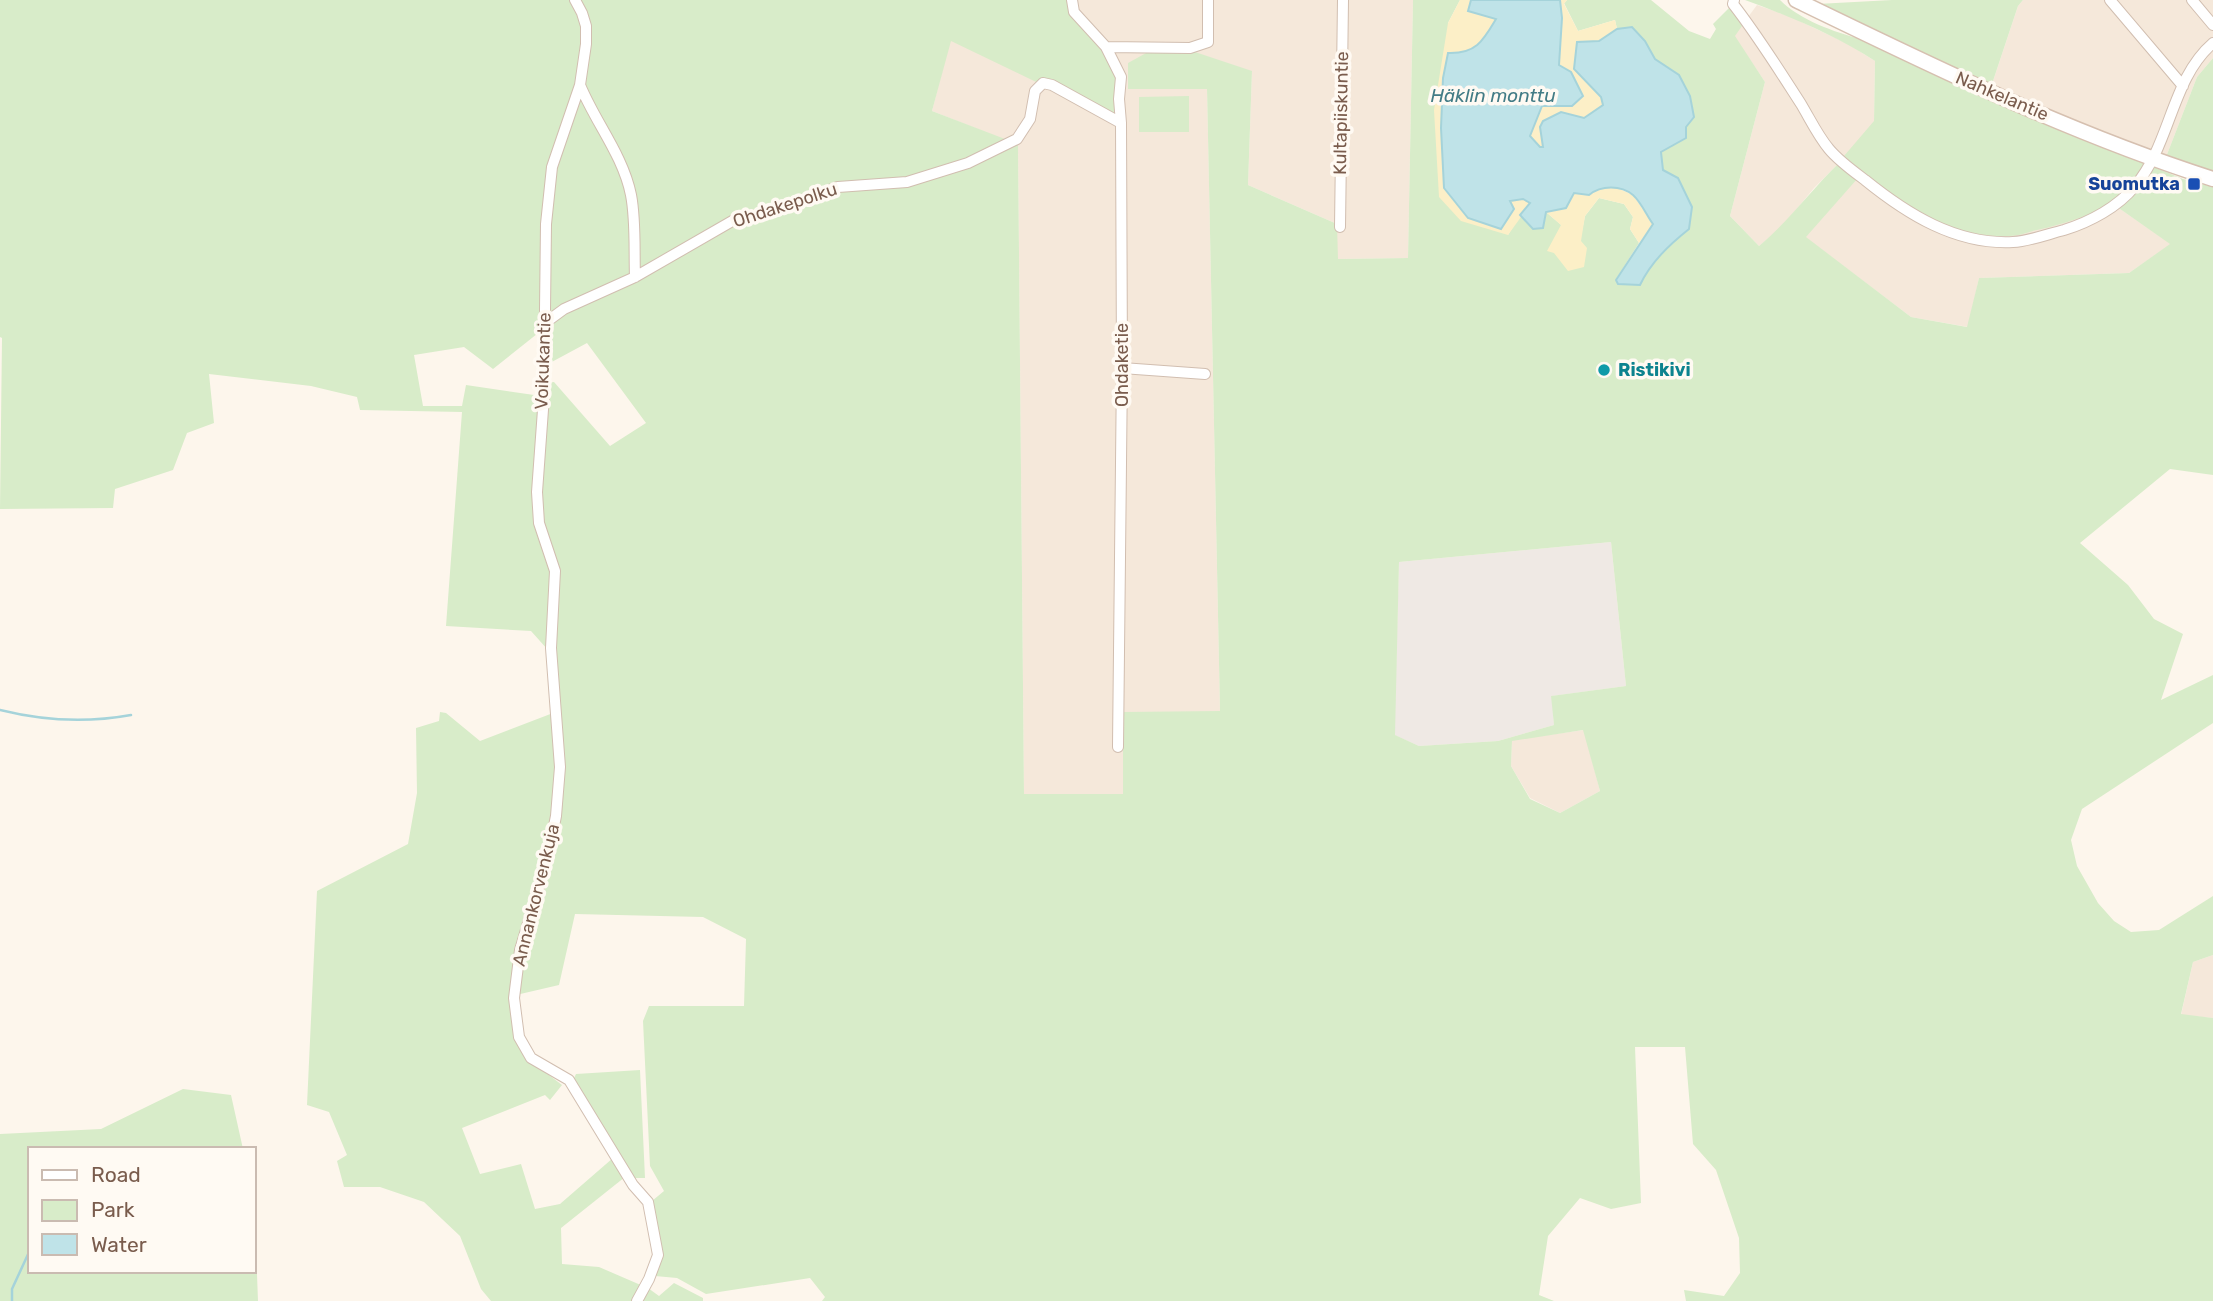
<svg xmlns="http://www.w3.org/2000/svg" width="2213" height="1301" font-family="Rubik,sans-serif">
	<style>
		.residential { fill: #f5e8da }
		.industrial { fill: #efe9e4 }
		.green { fill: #d8ecc9; fill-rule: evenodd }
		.sand { fill: #fcefc7 }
		.water { fill: #bfe3e8; stroke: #a5d3da; stroke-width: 2 }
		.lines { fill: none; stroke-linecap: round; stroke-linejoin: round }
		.stream { stroke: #a5d3da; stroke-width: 2.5 }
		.street-casing { stroke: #d1beb0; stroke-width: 12 }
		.secondary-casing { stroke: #d6c0b0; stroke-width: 17 }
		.street { stroke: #fff; stroke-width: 10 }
		.secondary { stroke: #fff; stroke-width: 14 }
		.transit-dot { fill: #1a4fb4; stroke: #fffaf3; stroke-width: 2.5 }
		.culture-dot { fill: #0f9aa8; stroke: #fffaf3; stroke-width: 2.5 }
		.labels { text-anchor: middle; stroke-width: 7; stroke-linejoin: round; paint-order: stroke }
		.street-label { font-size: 18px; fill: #7a5c4d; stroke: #fffaf3 }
		.transit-label { font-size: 18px; font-weight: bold; fill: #164399; stroke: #fffaf3; text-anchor: end }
		.culture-label { font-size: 18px; font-weight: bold; fill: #0d838f; stroke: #fffaf3; text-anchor: start }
		.water-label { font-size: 19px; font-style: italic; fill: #437c86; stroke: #fffaf3 }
	</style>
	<rect width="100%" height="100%" fill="#fdf6ec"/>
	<path class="residential" d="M1073 0H1413L1408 258 1337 259V224L1248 185 1252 71 1128 89 1207 88 1220 712H1123V794H1024L1018 145 932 111 950 41 1074 12Z
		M2023 0H2213V58L2197 77 2166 157 2078 124 1991 87 2018 6Z
		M1757 5 1791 17 1848 44 1875 61 1874 121 2113 204 2171 244 2129 273 1979 278 1968 327 1911 317 1805 237 1857 178 1839 163 1814 188 1782 227 1759 246 1730 216 1765 82 1734 36Z
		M1584 730 1600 791 1560 813 1530 798 1511 766 1512 740Z
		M2213 955V1018L2181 1015 2193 962Z"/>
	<path class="industrial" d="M1611 542 1626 686 1552 696 1554 725 1498 741 1419 746 1394 735 1399 562Z"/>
	<path class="green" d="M0 0H573L583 26 580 72 549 167 542 330 493 369 464 347 414 355 423 406H462L466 385 541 396 534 494 552 571 548 650 531 631 446 626 462 412 360 410 357 397 311 386 209 374 214 423 187 433 173 470 115 489 113 508 0 509 2 338 0 337Z
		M578 0H1073C1074 23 1096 30 1107 49 1124 77 1121 92 1121 123L951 41 932 111 1018 144 1024 794H1123V712L1220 711 1207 89H1128V63L1148 52H1195L1252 71 1248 185 1337 224 1338 259 1408 258 1413 0H1460L1448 23 1508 235 1520 215 1533 229 1546 212 1580 241 1585 216 1599 198 1624 204 1633 217 1630 229 1639 243 1616 279 1640 285C1651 262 1669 244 1689 229L1678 178 1663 170 1661 152 1686 138 1679 75 1655 59 1645 41 1632 28 1617 29 1615 20 1578 31 1564 3 1567 0H1651L1689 31 1710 39 1716 29 1713 24 1729 8 1744 23 1735 36 1765 82 1730 216 1759 246C1789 221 1811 190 1839 163L1858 178 1806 237 1911 317 1967 327 1979 278 2129 273 2170 244 2113 204C2087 216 2065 224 2037 230 2028 232 2019 236 2010 236 1945 240 1891 195 1844 156L1874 121 1875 61C1835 35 1791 17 1745 0H1780C1800 20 1834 32 1861 39L1970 91 2183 179 2213 187V475L2170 469 2080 543 2128 585 2154 619 2183 634 2161 700 2213 675V723L2082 809 2071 840 2077 866 2098 903 2114 921 2131 932 2159 930 2213 896V955L2193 962 2181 1014 2213 1018V1301H1686L1684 1290 1724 1296 1740 1273 1739 1238 1716 1170 1693 1144 1685 1047H1635L1641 1203 1611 1209 1580 1198 1548 1236 1539 1295 1554 1301H822L825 1297 810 1278 706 1294 677 1278 655 1276 652 1201 664 1191 650 1166 643 1021 649 1006H744L746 939 703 917 575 914 559 985 516 995 523 951 559 817 554 651 558 570 542 522 540 493 547 383 554 382 610 446 646 423 587 343 548 364 549 225 555 168 587 73ZM1611 542 1626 686 1551 696 1554 725 1498 741 1419 746 1395 735 1399 562ZM1583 730 1600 791 1560 813 1530 799 1511 766 1512 741Z
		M1892 0H2023L2018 6 1991 87 1817 4Z
		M2213 58V172L2166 157 2197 77Z
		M1189 96V132H1139V97Z
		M440 712 446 713 480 741 553 713 557 767 553 816 545 856 517 951 515 1039 545 1072 562 1085 550 1100 545 1095 462 1128 480 1174 521 1164 535 1209 560 1204 613 1158 625 1177 561 1228 562 1264 599 1267 643 1286 637 1298 631 1301H491L481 1289 460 1236 424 1202 380 1187H344L337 1161 347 1155 329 1112 307 1105 317 891 408 844 417 793 416 728 439 721Z
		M640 1070 645 1178H633L573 1080 576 1074Z
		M183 1089 231 1095 243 1149H30V1271H254V1194L258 1301H0V1134L101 1129Z
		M674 1283 703 1298V1301H641L648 1288 659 1296Z"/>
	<path class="sand" d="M1460 0H1471L1469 11 1496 19C1483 40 1476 54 1448 53 1439 98 1442 142 1445 188L1510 201 1523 199 1531 203 1508 235 1461 221 1439 197 1434 110 1448 23Z
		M1560 0H1567L1564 4 1578 31 1615 20 1617 29 1599 41 1577 43 1574 69 1601 98 1603 105 1584 118 1561 112 1540 127 1543 147H1540L1530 136 1542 106H1572L1583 96 1577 85 1559 65 1562 18Z
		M1615 187 1633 195 1653 224 1639 243 1630 229 1633 217 1624 204 1599 198 1585 216 1581 241 1587 248 1584 267 1568 271 1554 253 1547 251 1561 225 1546 212 1566 208 1573 193 1589 195 1595 190Z"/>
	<path class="water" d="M1471 0H1560L1562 18 1559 65 1571 72 1583 96 1572 106H1542L1530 136 1540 147H1543L1540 127 1543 121 1561 112 1584 118 1603 105 1601 97 1574 69 1577 42 1599 41 1617 29 1632 27 1645 41 1655 59 1679 75 1690 96 1694 117 1686 127V138L1661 152 1663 170 1678 178 1692 207 1689 229C1669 245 1651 262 1640 285L1618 284 1616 280 1653 224C1647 216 1641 202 1633 195 1621 185 1601 185 1589 195L1574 193 1566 208 1546 212 1543 228 1533 229 1520 215 1530 203 1523 199 1510 201 1514 209 1501 229 1468 218 1444 188 1441 128 1443 78 1448 53C1476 54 1483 41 1496 19L1468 11Z"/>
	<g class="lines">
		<path class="stream" d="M0 710C44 721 87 723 131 715
			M12 1301V1289L30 1250"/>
		<g class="street-casing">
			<path id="street" d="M575 0 582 13 586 26V44L580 85 552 167 546 224 544 396 537 492 539 523 555 571 551 648 560 767 556 816 548 856 520 950 514 998 519 1037 531 1058 569 1080 633 1185 648 1202 658 1255 649 1279 637 1301
				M1072 0 1074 12 1106 47 1121 77 1119 99 1121 123 1122 368 1118 747
				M1734 0 1733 4C1758 36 1779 70 1801 104 1810 119 1818 136 1829 149 1839 161 1853 171 1865 180 1907 214 1956 245 2013 242 2030 241 2048 234 2064 230 2090 222 2118 207 2135 186 2171 144 2171 79 2213 43
				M2110 0 2183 86
				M2192 0 2213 25
				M1106 47 1190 48 1208 42V0
				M580 85C595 122 623 155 631 195 636 221 634 250 635 277
				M1340 227 1343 0
				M545 323 564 309 635 277 734 220 770 212 838 187 907 182 968 163 1017 139 1030 119 1035 91 1043 83 1052 85 1121 123
				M1122 368 1205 374"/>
		</g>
		<g class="secondary-casing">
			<path id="secondary" d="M1796 0C1932 66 2069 133 2213 179"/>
		</g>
		<use href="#street" class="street"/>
		<use href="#secondary" class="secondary"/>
	</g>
	<rect class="transit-dot" x="2187" y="177" width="14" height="14" rx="3.5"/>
	<circle class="culture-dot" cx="1604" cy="370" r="7"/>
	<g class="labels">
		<g class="street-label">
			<text transform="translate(2002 96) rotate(23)" y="6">Nahkelantie</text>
			<text transform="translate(1341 113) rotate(-89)" y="6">Kultapiiskuntie</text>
			<text transform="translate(785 205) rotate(-18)" y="6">Ohdakepolku</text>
			<text transform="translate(543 361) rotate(-88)" y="6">Voikukantie</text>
			<text transform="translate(1122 365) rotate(-90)" y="6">Ohdaketie</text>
			<text transform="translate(536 895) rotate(-76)" y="6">Annankorvenkuja</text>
		</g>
		<g class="transit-label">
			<text x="2180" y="190">Suomutka</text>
		</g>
		<g class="culture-label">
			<text x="1618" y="376">Ristikivi</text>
		</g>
		<g class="water-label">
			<text x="1493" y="102">Häklin monttu</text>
		</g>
	</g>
	<rect x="28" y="1147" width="228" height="126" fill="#fffaf3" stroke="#cabbb1" stroke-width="2"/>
	<rect x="42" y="1170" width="35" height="10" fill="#ffffff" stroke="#cabbb1" stroke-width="2"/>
	<text x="91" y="1182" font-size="21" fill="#7a5c4d">Road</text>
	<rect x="42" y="1200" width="35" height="21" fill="#d8ecc9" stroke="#cabbb1" stroke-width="2"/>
	<text x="91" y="1217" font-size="21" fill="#7a5c4d">Park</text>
	<rect x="42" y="1234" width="35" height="21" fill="#bfe3e8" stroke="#cabbb1" stroke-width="2"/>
	<text x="91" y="1252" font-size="21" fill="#7a5c4d">Water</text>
</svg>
